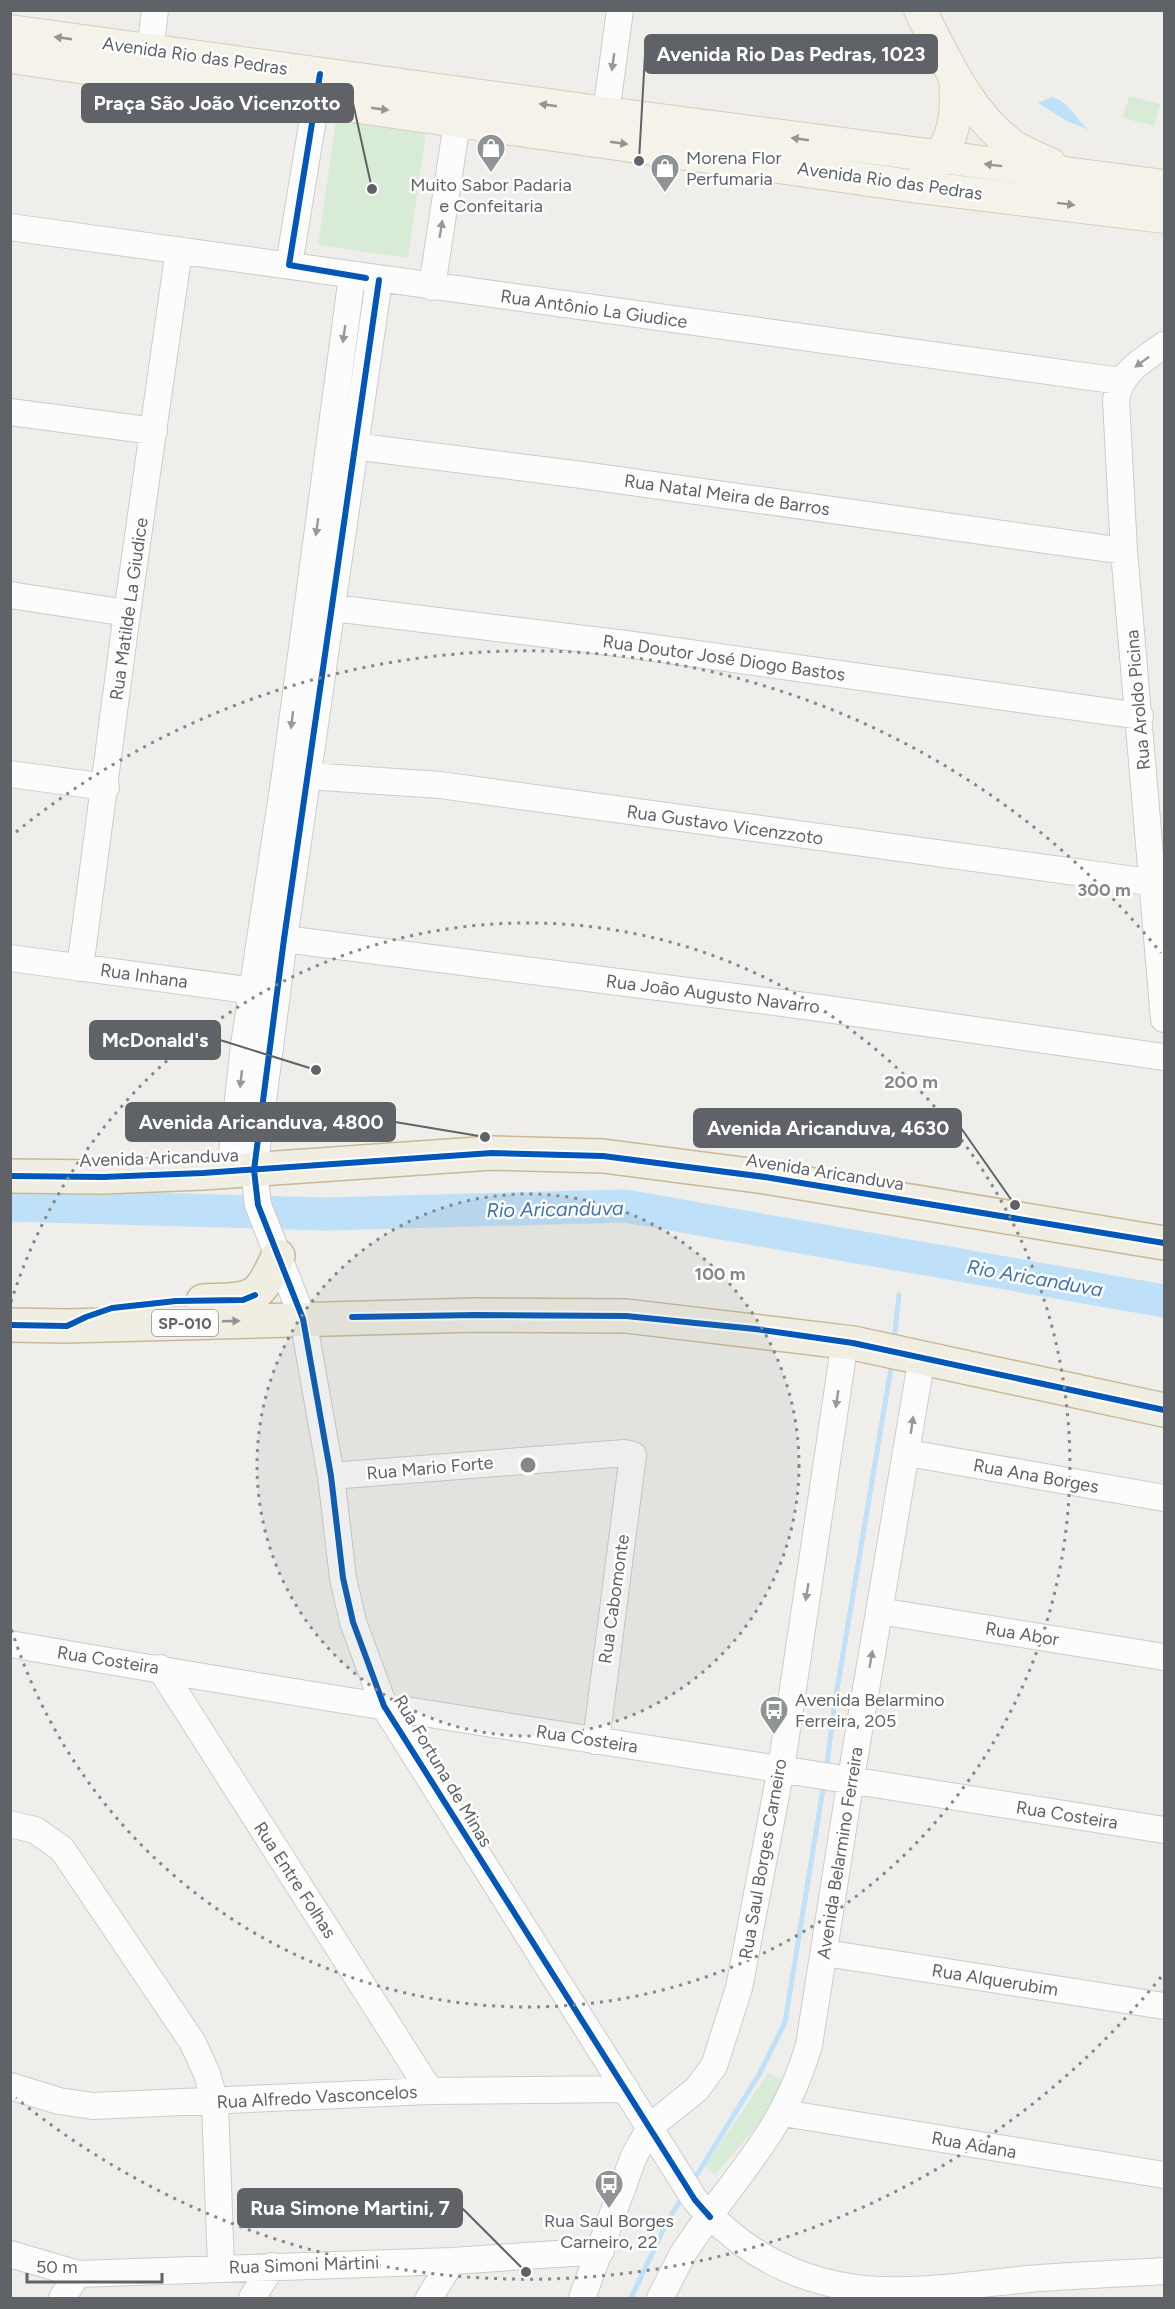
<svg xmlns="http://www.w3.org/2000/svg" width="1175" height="2309" font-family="Figtree,sans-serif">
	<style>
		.green { fill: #d8ebd6 }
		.water { fill: #bfe0f9 }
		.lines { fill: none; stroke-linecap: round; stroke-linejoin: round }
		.stream { stroke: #bfe0f9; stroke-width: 5 }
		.river { stroke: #bfe0f9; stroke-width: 33 }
		.minor-casing { stroke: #cbcccc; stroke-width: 28 }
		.major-casing { stroke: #d7ceb8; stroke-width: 34 }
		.highway-casing { stroke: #c8b996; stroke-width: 36 }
		.minor { stroke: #fdfcfc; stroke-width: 26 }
		.major { stroke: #f4f2e9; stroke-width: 32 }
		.highway { stroke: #f0ede3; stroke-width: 33 }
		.cycleway-casing { stroke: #fff; stroke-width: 10 }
		.cycleway { stroke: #0057b8; stroke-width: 6 }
		.oneway { fill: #939595 }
		.oneway2 { fill: #96999c }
		.oneway3 { fill: #929393 }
		.ring { fill: none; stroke: #84888a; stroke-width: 3; stroke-dasharray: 3 6 }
		.labels { text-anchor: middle; stroke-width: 5; stroke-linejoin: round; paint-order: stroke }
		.shield { fill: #fff; stroke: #8f9295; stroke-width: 1.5 }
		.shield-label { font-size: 16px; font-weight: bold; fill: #5f6368 }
		.street-label { font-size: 18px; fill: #5f6368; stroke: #fff }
		.poi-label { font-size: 18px; fill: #5f6368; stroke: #fff; text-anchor: start }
		.water-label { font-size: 20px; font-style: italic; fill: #4174aa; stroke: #fff }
		.centre { fill: #84888a; stroke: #fff; stroke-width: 3 }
		.ring-label { font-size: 18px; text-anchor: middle; font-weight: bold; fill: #84888a; stroke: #fff; stroke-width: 5; stroke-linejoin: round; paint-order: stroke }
		.leader { fill: none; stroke: #5f6368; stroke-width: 2 }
		.callout-dot { fill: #5f6368; stroke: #fff; stroke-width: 2 }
		.callout { fill: #5f6368; stroke: #5f6368; stroke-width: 2 }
		.callout-label { font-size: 20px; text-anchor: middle; font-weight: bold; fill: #fff }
	</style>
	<rect width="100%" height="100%" fill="#efeeea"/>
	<path class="green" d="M1129 96 1160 104 1154 126 1123 118Z
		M336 120 426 133 408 258 318 245Z
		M768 2073 786 2082 765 2117 715 2175 705 2166Z"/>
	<path class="water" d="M1052 97C1069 101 1076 120 1089 130L1067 121 1038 103Z"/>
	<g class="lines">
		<path class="stream" d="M894 1341 899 1295
			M826 1771 834 1708 892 1362
			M693 2181 760 2073 785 2022 824 1783
			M631 2298 667 2222 683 2196"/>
		<path class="river" d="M10 1205 326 1214 625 1206 1164 1301"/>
		<g class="minor-casing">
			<path id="minor" d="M148 70 155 10
				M606 113 620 10
				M10 227 1120 381
				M289 265 319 82
				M379 280 284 939 254 1170 258 1205 303 1319 331 1476 343 1578 353 1622 384 1706 695 2200C709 2217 725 2229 742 2243 834 2309 921 2290 1028 2279 1074 2275 1119 2274 1164 2271
				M432 287 460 103
				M1164 345C1143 360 1120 372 1116 400L1124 551 1164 1019
				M10 412 154 431
				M337 444 582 475 1124 551
				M10 595 127 613
				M317 606 626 644 1140 716
				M10 774 106 787
				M293 775 440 785 1164 884
				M261 936 813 1007 1164 1057
				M10 958 269 993
				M80 968 127 613 179 250
				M230 1171 244 1045 285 775 352 276
				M908 1453 1164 1498
				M331 1476 625 1453 633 1455 596 1741
				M879 1611 1164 1657
				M10 1644C394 1711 780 1768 1164 1830
				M160 1668 430 2091
				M10 1824 35 1830 62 1849 193 2043 207 2074 215 2102 221 2267
				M825 1953 1164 2006
				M10 2086 59 2101 93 2106 430 2091 626 2089
				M783 2113 1164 2175
				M10 2254 78 2274 452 2261 601 2251
				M62 2298 78 2274
				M252 2298 272 2266
				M429 2298 452 2261
				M582 2298 634 2156 651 2126 697 2089 714 2066 739 1988 781 1769 845 1341
				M660 2298C669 2282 676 2265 686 2249 734 2176 784 2133 809 2045L851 1778 922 1357"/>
		</g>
		<g class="major-casing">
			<path id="major" d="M920 10C944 57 968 113 1012 145 1023 153 1037 158 1050 164
				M10 31 606 113 1164 186
				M10 57 911 186 1164 217
				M926 172C955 144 958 115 955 77"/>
		</g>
		<g class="highway-casing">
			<path id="highway" d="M10 1176 103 1177 203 1173 492 1153 603 1156 765 1177 1164 1243
				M203 1301C252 1299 258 1303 278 1256
				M10 1325 67 1326 476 1315 626 1316 853 1343 1164 1410"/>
		</g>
		<use href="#minor" class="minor"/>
		<use href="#major" class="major"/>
		<use href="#highway" class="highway"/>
		<g class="cycleway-casing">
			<path id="cycleway" d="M320 74 289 265 366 278
				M379 280 284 939 254 1170 258 1205 303 1319 331 1476 343 1578 353 1622 384 1706 695 2200 710 2217
				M10 1176 103 1177 203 1173 492 1153 603 1156 765 1177 1164 1243
				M352 1317 476 1315 626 1316 755 1329 853 1343 1164 1410
				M10 1325 67 1326 86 1317 112 1308 176 1301 243 1300 255 1295"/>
		</g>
		<use href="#cycleway" class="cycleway"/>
	</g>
	<defs><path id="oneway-solid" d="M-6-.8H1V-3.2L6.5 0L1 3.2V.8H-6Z" transform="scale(1.5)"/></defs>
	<g class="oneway">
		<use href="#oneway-solid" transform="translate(63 38) rotate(-172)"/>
		<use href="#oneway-solid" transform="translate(548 105) rotate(-172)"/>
		<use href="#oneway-solid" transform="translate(380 109) rotate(8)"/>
		<use href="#oneway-solid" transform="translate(800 139) rotate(-172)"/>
		<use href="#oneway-solid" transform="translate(619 143) rotate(8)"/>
		<use href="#oneway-solid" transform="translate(993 165) rotate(-173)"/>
		<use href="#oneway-solid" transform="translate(1066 204) rotate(7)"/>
	</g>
	<g class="oneway2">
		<use href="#oneway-solid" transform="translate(613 62) rotate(98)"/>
		<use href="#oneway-solid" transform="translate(441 229) rotate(-81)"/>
		<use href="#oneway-solid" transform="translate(344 334) rotate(98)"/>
		<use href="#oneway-solid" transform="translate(1142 362) rotate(143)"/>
		<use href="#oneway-solid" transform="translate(317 527) rotate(98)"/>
		<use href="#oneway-solid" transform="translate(292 720) rotate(97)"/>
		<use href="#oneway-solid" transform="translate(241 1079) rotate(96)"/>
		<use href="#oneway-solid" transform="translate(837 1399) rotate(99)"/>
		<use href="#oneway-solid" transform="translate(912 1425) rotate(-82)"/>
		<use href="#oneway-solid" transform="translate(807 1592) rotate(99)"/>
		<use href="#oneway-solid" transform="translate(871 1659) rotate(-80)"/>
	</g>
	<use class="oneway3" href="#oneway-solid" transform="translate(231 1321) rotate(-2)"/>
	<circle cx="528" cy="1465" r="271" fill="#84888a" fill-opacity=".12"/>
	<g class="ring">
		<circle cx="528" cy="1465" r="271"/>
		<path d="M11 1302A542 542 0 1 1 11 1628"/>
		<path d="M1161 1977A814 814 0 0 1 16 2098M16 832A814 814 0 0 1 1161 953"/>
	</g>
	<defs>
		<g id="shop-pin" transform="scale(1.5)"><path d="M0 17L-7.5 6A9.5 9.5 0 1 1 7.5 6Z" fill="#919496" stroke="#fff"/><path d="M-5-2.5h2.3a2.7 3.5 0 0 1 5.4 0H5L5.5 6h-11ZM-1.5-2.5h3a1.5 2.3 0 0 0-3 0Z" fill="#fff"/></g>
		<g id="bus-pin" transform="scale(1.5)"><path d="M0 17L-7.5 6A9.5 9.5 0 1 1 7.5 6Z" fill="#919496" stroke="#fff"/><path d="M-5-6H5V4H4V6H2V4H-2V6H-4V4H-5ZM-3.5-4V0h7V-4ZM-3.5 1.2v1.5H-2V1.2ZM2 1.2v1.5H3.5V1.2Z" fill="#fff"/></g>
	</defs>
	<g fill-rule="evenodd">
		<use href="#shop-pin" x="491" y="148"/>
		<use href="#shop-pin" x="665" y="168"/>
		<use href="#bus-pin" x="774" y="1710"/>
		<use href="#bus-pin" x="609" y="2184"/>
	</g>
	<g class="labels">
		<rect class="shield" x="152" y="1310" width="66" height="26" rx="4.5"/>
		<g class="shield-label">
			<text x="185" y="1329">SP-010</text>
		</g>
		<g class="street-label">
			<text transform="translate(195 56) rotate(8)" y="6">Avenida Rio das Pedras</text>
			<text transform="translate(890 181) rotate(8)" y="6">Avenida Rio das Pedras</text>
			<text transform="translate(594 309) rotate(8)" y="6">Rua Antônio La Giudice</text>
			<text transform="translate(727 495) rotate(8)" y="6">Rua Natal Meira de Barros</text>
			<text transform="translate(129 609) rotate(-82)" y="6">Rua Matilde La Giudice</text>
			<text transform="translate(724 658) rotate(8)" y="6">Rua Doutor José Diogo Bastos</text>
			<text transform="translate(1138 700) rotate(-95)" y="6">Rua Aroldo Picina</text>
			<text transform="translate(725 825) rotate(8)" y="6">Rua Gustavo Vicenzzoto</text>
			<text transform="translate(144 976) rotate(8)" y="6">Rua Inhana</text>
			<text transform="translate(713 994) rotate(7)" y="6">Rua João Augusto Navarro</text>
			<text transform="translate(159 1158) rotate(-2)" y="6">Avenida Aricanduva</text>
			<text transform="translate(825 1172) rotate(9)" y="6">Avenida Aricanduva</text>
			<text transform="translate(430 1468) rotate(-5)" y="6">Rua Mario Forte</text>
			<text transform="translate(1036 1476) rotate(10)" y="6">Rua Ana Borges</text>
			<text transform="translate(614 1599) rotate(-82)" y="6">Rua Cabomonte</text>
			<text transform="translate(1022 1634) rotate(9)" y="6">Rua Abor</text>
			<text transform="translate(108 1660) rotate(9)" y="6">Rua Costeira</text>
			<text transform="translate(587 1739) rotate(9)" y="6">Rua Costeira</text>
			<text transform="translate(443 1771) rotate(59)" y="6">Rua Fortuna de Minas</text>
			<text transform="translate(1067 1815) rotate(9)" y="6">Rua Costeira</text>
			<text transform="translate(840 1853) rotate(-81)" y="6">Avenida Belarmino Ferreira</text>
			<text transform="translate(763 1859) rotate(-80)" y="6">Rua Saul Borges Carneiro</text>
			<text transform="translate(295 1880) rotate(57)" y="6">Rua Entre Folhas</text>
			<text transform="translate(995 1980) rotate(9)" y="6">Rua Alquerubim</text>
			<text transform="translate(317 2097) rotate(-3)" y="6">Rua Alfredo Vasconcelos</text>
			<text transform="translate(974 2145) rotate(10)" y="6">Rua Adana</text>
			<text transform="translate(304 2265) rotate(-2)" y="6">Rua Simoni Martini</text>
		</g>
		<g class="poi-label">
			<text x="686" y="164">Morena Flor<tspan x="686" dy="21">Perfumaria</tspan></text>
			<text x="491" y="191" text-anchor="middle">Muito Sabor Padaria<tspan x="491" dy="21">e Confeitaria</tspan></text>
			<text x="795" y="1706">Avenida Belarmino<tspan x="795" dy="21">Ferreira, 205</tspan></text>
			<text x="609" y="2227" text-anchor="middle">Rua Saul Borges<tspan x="609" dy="21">Carneiro, 22</tspan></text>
		</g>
		<g class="water-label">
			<text transform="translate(555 1209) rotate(-1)" y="7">Rio Aricanduva</text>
			<text transform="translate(1035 1278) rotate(10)" y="7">Rio Aricanduva</text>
		</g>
	</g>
	<circle cx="528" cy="1465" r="9" class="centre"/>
	<g class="ring-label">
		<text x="1104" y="896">300 m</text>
		<text x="911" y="1088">200 m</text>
		<text x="720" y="1280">100 m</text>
	</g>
	<path class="leader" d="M639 161L645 54M372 189L353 103M316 1070L220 1040M485 1137L395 1122M1015 1205L961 1128M526 2272L462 2208"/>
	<g class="callout-dot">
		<circle cx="639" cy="161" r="6"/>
		<circle cx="372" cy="189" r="6"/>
		<circle cx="316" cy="1070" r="6"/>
		<circle cx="485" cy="1137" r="6"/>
		<circle cx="1015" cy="1205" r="6"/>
		<circle cx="526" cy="2272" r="6"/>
	</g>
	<g class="callout">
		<rect x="645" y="35" width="292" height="38" rx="6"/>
		<rect x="82" y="84" width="271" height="38" rx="6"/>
		<rect x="90" y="1021" width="130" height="38" rx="6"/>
		<rect x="126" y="1103" width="269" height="38" rx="6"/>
		<rect x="694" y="1109" width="267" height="38" rx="6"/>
		<rect x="238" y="2189" width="224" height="38" rx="6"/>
	</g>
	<g class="callout-label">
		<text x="791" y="61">Avenida Rio Das Pedras, 1023</text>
		<text x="217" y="110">Praça São João Vicenzotto</text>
		<text x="155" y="1047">McDonald's</text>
		<text x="261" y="1129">Avenida Aricanduva, 4800</text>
		<text x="828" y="1135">Avenida Aricanduva, 4630</text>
		<text x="350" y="2215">Rua Simone Martini, 7</text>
	</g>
	<rect width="1175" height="2309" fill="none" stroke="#5f6368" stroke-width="24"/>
	<path d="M27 2273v9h135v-9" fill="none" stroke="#5f6368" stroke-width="3"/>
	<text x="36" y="2273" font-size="18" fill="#5f6368" stroke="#ffffff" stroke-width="4.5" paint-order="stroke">50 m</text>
</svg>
